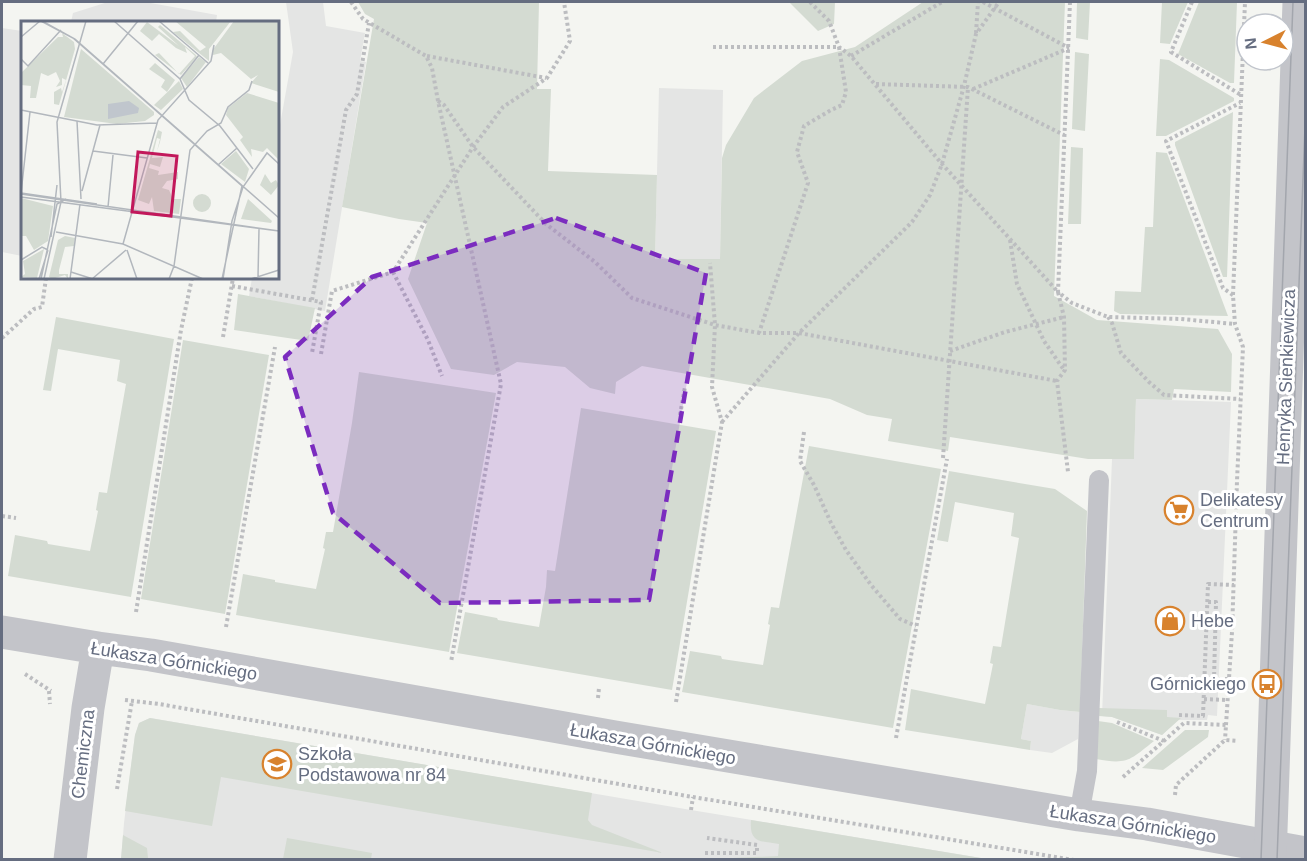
<svg xmlns="http://www.w3.org/2000/svg" width="1307" height="861" font-family="Arial,sans-serif">
	<style>
		.built { fill: #e4e5e4 }
		.green { fill: #d4dbd2 }
		.lines { fill: none; stroke-linecap: round; stroke-linejoin: round }
		.path { stroke: #bcbdc0; stroke-width: 4; stroke-dasharray: 3 3; stroke-linecap: butt }
		.service { stroke: #c3c4c9; stroke-width: 20 }
		.minor { stroke: #c3c4c9; stroke-width: 33 }
		.tertiary { stroke: #c3c4c9; stroke-width: 33 }
		.tram { stroke: #a3a6ad; stroke-width: 1.5 }
		.marked { fill: #7b2cbf; fill-opacity: 0.2; stroke: #7b2cbf; stroke-width: 4.5; stroke-dasharray: 12 8; stroke-linejoin: round }
		.labels { text-anchor: middle; stroke-width: 6; stroke-linejoin: round; paint-order: stroke }
		.street-label { font-size: 18px; fill: #656d80; stroke: #fff }
		.poi-label { font-size: 18px; fill: #656d80; stroke: #fff; text-anchor: start }
		.inset-road { fill: none; stroke: #b2b7bd; stroke-width: 1.5 }
		.view { fill: #c2185b; fill-opacity: 0.15; stroke: #c2185b; stroke-width: 3 }
		.inset-edge { fill: none; stroke: #656d80; stroke-width: 3 }
	</style>
	<rect width="100%" height="100%" fill="#f4f5f1"/>
	<path class="built" d="M108 2H145L217 15 216 22H71L73 13Z
		M286 2H323L326 26 365 33 360 61 366 62 325 311 249 296 252 278H278V136L293 52Z
		M2 28 22 31V256L2 252Z
		M659 88 723 90 720 260 655 259Z
		M1136 399 1231 402 1217 716 1208 715 1207 720H1178L1162 735 1112 717 1102 716 1112 459 1134 458Z
		M1027 704 1060 710 1080 712 1078 739 1052 753 1030 750 1031 741 1021 739Z
		M150 718 691 810 987 859 121 860 124 823 135 735 139 723Z"/>
	<path class="green" d="M358 2H539L537 89H551L548 171 657 175 655 259H720L722 158 726 145 754 98 802 61 855 47 923 2H1065L1054 296 1097 320 1218 329 1232 354 1231 392 1174 389 1172 400 1136 399 1134 459H1088L950 437 948 451 888 441 892 419 867 415 830 399 642 366 616 382 615 394 590 388 565 367 517 362 494 375 451 369 408 279 427 223 399 219 342 207 374 19 365 14Z
		M789 2H835L834 24 818 31Z
		M1077 2H1090L1088 40 1076 38Z
		M1162 2H1188L1170 44 1160 43Z
		M1199 2H1237L1234 83H1230L1178 54Z
		M1075 52 1089 54 1085 131 1072 129Z
		M1160 59 1169 60 1234 98V101L1166 136H1156Z
		M1233 112 1227 277H1223L1175 145V142Z
		M1071 147 1083 148 1081 224H1068Z
		M1156 152 1167 153 1228 316 1120 314 1114 311 1115 291 1141 292 1145 227H1153Z
		M238 294 315 308 308 341 234 330Z
		M56 317 174 339 131 597 8 576 15 535 47 541 48 544 90 551 98 511 96 510 99 492 107 493 126 384 117 381 120 360 58 349 51 391 43 390Z
		M183 340 269 355 225 614 141 599Z
		M359 372 496 393 449 652 236 615 243 574 275 580V582L316 589 325 549 323 548 326 532H333L352 423Z
		M581 408 716 431 672 690 457 653 465 612 497 618 498 620 539 627 546 587 547 570 555 571Z
		M809 446 941 469 893 728 682 692 690 651 721 656 722 659 763 665 770 625 768 624 771 607 779 608Z
		M949 471 1055 489 1087 511 1080 712 1060 710 1027 704 1021 739 1031 741 1030 750 905 730 911 689 985 704 993 664 990 663 993 646 1001 647 1019 538 1011 536 1014 513 955 502 948 542 937 540Z
		M1099 708 1167 710V717L1181 718 1162 735 1112 717 1099 716Z
		M150 718 592 793 588 820 592 825 663 853 221 777 212 826 125 811 135 735 139 723Z
		M1098 721 1112 723 1154 741C1130 760 1128 765 1096 759Z
		M1185 730H1209L1208 737 1163 770 1142 768Z
		M751 820 987 859H710L778 856 779 844C760 841 749 843 751 820Z
		M123 835 147 848 148 858 165 859H121Z
		M287 838 372 853 371 859H283Z"/>
	<g class="lines">
		<path class="path" d="M351 2 363 19 426 56 432 68 438 101 501 384 451 662
			M810 2 829 21 839 47 851 56 942 164 1058 292 1064 317 1065 370 1057 381 1068 472
			M983 2 1069 48
			M1070 2 1058 292 1072 303 1108 317 1181 319 1235 324
			M1192 2 1171 52 1241 95
			M976 33 978 2
			M713 47H839L846 92 842 105 831 110 804 126 797 152 808 183 759 333
			M427 56 546 78
			M851 56 942 2
			M876 84 968 87 1064 135
			M973 89 1069 48
			M438 101 444 105 473 147 546 224 595 262 632 298 715 325 759 333H799L1057 381
			M1010 240 1017 284 1044 341 1064 370
			M393 272 428 340 442 376
			M232 286 321 302 312 353
			M1233 295 1223 288 1166 141 1240 103
			M312 300 346 110 357 94 369 23
			M1108 317 1112 323 1121 353 1149 382 1164 395 1240 399
			M223 337 233 278
			M2 338 34 309 42 307 46 278
			M950 351 1005 332 1064 317
			M321 354 332 291 393 272 473 147 503 107 547 78 570 41 564 2
			M680 415 685 387
			M722 422 799 333 912 222 930 195 942 164 964 86 976 34 999 2
			M804 432 800 461 814 485 831 523 846 550 871 585 900 619 916 626
			M943 458 968 87
			M2 516 16 518
			M1208 602H1216L1214 679H1229
			M136 612 181 330 192 278
			M226 627 275 347
			M25 674 51 691
			M49 691 50 704
			M598 698 599 688
			M1204 699 1227 700
			M125 700 159 704 693 797 1074 860
			M676 702 722 422 712 387 715 325 710 263
			M1179 715 1203 716 1208 584 1234 585
			M1117 722 1164 741
			M1226 725 1232 632 1237 481 1243 347 1235 324 1233 295 1245 2
			M896 738 947 459
			M1123 777 1184 723 1226 725 1225 740
			M117 789 132 701
			M1175 795 1176 785 1225 740 1237 741
			M691 810 693 797
			M705 853H757V845L707 838"/>
		<path class="service" d="M1079 815 1087 771 1099 480"/>
		<path class="minor" d="M2 632 98 648 151 655 615 737 1079 815 1147 824 1306 853
			M70 860 88 708 98 648"/>
		<path class="tertiary" d="M1270 860 1299 2"/>
		<path class="tram" d="M1261 860 1293 2
			M1277 860 1306 101"/>
	</g>
	<path class="marked" d="M556 218 706 273 649 600 440 603 333 513 285 357 372 277Z"/>
	<defs>
		<g id="supermarket-ring" transform="scale(1.5)"><circle r="9.5" fill="#fff" stroke="#d8822d" stroke-width="1.5"/><path d="M-6-5.5h2.5l.6 2H6L4.5 2H-2.5L-4.4-4H-6ZM-1.5 3.2a1.3 1.3 0 1 0 .1 0ZM3 3.2a1.3 1.3 0 1 0 .1 0Z" fill="#d8822d"/></g>
		<g id="shop-ring" transform="scale(1.5)"><circle r="9.5" fill="#fff" stroke="#d8822d" stroke-width="1.5"/><path d="M-5-2.5h2.3a2.7 3.5 0 0 1 5.4 0H5L5.5 6h-11ZM-1.5-2.5h3a1.5 2.3 0 0 0-3 0Z" fill="#d8822d"/></g>
		<g id="bus-ring" transform="scale(1.5)"><circle r="9.5" fill="#fff" stroke="#d8822d" stroke-width="1.5"/><path d="M-5-6H5V4H4V6H2V4H-2V6H-4V4H-5ZM-3.5-4V0h7V-4ZM-3.5 1.2v1.5H-2V1.2ZM2 1.2v1.5H3.5V1.2Z" fill="#d8822d"/></g>
		<g id="school-ring" transform="scale(1.5)"><circle r="9.5" fill="#fff" stroke="#d8822d" stroke-width="1.5"/><path d="M0-5L7-2L0 1L-7-2ZM-4 1L0 2.5L4 1V4Q0 6-4 4Z" fill="#d8822d"/></g>
	</defs>
	<g fill-rule="evenodd">
		<use href="#supermarket-ring" x="1179" y="510"/>
		<use href="#shop-ring" x="1170" y="621"/>
		<use href="#bus-ring" x="1267" y="684"/>
		<use href="#school-ring" x="277" y="764"/>
	</g>
	<g class="labels">
		<g class="street-label">
			<text transform="translate(1286 377) rotate(-88)" y="6">Henryka Sienkiewicza</text>
			<text transform="translate(174 661) rotate(9)" y="6">Łukasza Górnickiego</text>
			<text transform="translate(653 744) rotate(10)" y="6">Łukasza Górnickiego</text>
			<text transform="translate(83 754) rotate(-83)" y="6">Chemiczna</text>
			<text transform="translate(1133 824) rotate(9)" y="6">Łukasza Górnickiego</text>
		</g>
		<g class="poi-label">
			<text x="1200" y="506">Delikatesy<tspan x="1200" dy="21">Centrum</tspan></text>
			<text x="1191" y="627">Hebe</text>
			<text x="1246" y="690" text-anchor="end">Górnickiego</text>
			<text x="298" y="760">Szkoła<tspan x="298" dy="21">Podstawowa nr 84</tspan></text>
		</g>
	</g>
	<g transform="translate(21 21)">
		<rect width="258" height="258" fill="#f4f5f1"/>
		<path d="M154 0H210L188 28V40L152 11 159 10 179 30 185 26ZM213 0H258V71L230 62 237 54 230 58 200 32 192 34 191 30ZM126 1 158 25 137 6 139 4 175 34 176 36 160 54 134 34 138 32 158 53 174 35 164 26 166 32 155 27 138 13 131 20 119 10ZM41 12 53 21 54 28 38 84 33 83V71L40 67 41 71 45 59 41 57V64L35 66 39 60 35 51 27 55 20 52 15 77H9L10 65 0 64V52L37 16H42ZM60 28 133 91V94L124 100 96 103 43 96ZM178 36 185 41 166 66 160 57ZM134 42 154 59 146 71 140 66 144 59 128 48ZM158 60 162 68 140 89 133 84ZM226 72 258 82V139L246 127 242 131 230 128 231 136 219 119 222 116 205 94 207 87ZM137 109 141 111 139 121 136 130 139 118 136 117 131 137 142 136 139 146 129 143 128 147 138 150 137 154 157 151V158L146 160 141 167 148 169 152 178H160L158 193 133 190 131 176 128 183 117 179ZM215 130 228 148 224 161 200 143ZM244 153 250 162 255 159 258 164 250 174 239 164ZM172 182a9 9 0 1 1 18 0a9 9 0 1 1-18 0ZM0 177 32 185 27 220 13 229 5 215H0ZM227 178 251 200 250 202 220 198ZM44 215 54 217 53 225 44 226 38 249V253H47V258L44 254 31 258 28 256 37 219ZM23 228 16 257 0 256 4 253 2 240Z" fill="#d4dbd2"/>
		<path d="M108 80 118 87 117 92 87 98V83Z" fill="#c0c6cd"/>
		<path class="inset-road" d="M20 0 52 17 221 165 201 258M21 0 54 18 258 197M93 0 159 58 168 79 199 105 232 148M138 0 187 42M0 16 19 0M0 38 7 45 40 9M82 43 117 0M159 58 178 34M0 89 76 104 136 102M56 100 60 178M72 130 126 137M197 144 216 127M61 170 79 104M0 172 76 183M0 172 9 91M0 173 258 210M0 176 258 210M87 186 92 134M35 211 102 223 182 258M30 216 36 164M102 223 137 99 190 40 193 24M106 229 116 258M0 239 21 226 27 229M50 251 72 258M237 256 238 208M18 258 27 229M20 258 36 183 45 178M23 258 40 181 36 101 65 0M49 258 59 183M71 258 105 229M148 258 153 245 169 129 186 110 200 102 207 86 228 69 231 60M202 258 211 200 222 166 246 132 258 143M230 258 258 249"/>
		<path class="view" d="M117 131 156 135 150 195 111 191Z"/>
		<rect width="258" height="258" class="inset-edge"/>
	</g>
	<rect width="1307" height="861" fill="none" stroke="#656d80" stroke-width="6"/>
	<g transform="translate(1265 42) rotate(264)"><circle r="28" fill="#ffffff" stroke="#c1c5cc" stroke-width="1.5"/>
	<path d="M0-4.5L10 22L0 15L-10 22Z" fill="#d8822d"/>
	<text y="-9" font-size="16" font-weight="bold" text-anchor="middle" fill="#656d80">N</text>
	</g>
</svg>
